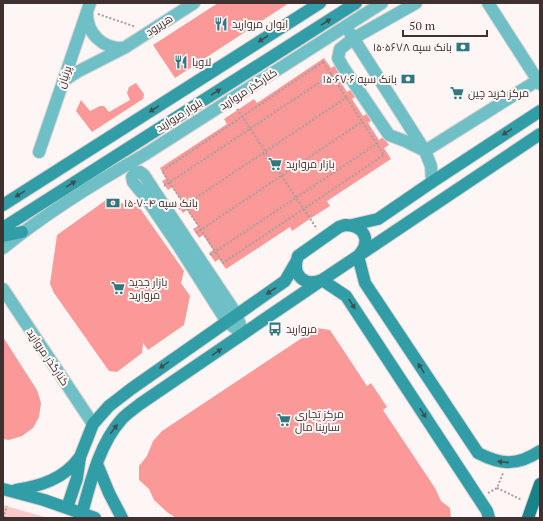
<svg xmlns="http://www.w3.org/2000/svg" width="543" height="521" font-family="'PT Serif',Cairo,serif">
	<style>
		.green { fill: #fccbc9 }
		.building { fill: #fa9998 }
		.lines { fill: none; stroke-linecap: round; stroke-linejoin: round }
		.street-casing { stroke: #dcd3d2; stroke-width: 14 }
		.secondary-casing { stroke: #dcd3d2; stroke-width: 14 }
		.primary-casing { stroke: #dcd3d2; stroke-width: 14 }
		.path { stroke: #a89d9c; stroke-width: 2; stroke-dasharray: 2 2; stroke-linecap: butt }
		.street { stroke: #6fbfc6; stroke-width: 12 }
		.secondary { stroke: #319ea7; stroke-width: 12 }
		.primary { stroke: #17838b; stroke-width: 12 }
		.oneway { fill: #3b5254 }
		.labels { text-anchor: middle; stroke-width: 4; stroke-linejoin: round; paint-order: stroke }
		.poi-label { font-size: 11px; fill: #3f3130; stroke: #fef6f5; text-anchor: start }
		.street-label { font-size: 11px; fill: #3f3130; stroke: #fef6f5 }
	</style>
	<rect width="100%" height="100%" fill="#fef6f5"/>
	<path class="green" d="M3 505 48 518H3Z"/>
	<path class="building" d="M218 3H289L175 78 153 45Z
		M324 58 331 68 336 65 341 72 336 75 347 92 352 89 357 96 352 99 363 116 368 113 372 120 368 123 379 140 383 137 389 145 384 148 391 159 327 201 330 206 311 218 292 231 290 227 226 269 219 259 215 262 209 253 213 250 203 235 199 238 193 229 198 226 187 210 183 213 177 205 182 202 172 187 168 190 162 181 166 179 160 168 227 124 224 119 254 99 257 103Z
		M136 83 144 94 143 99 92 132 76 111 81 100 90 111 100 106H104L109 112 130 100 127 93 129 87Z
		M106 200 139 207 184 271 181 283 190 296 184 325 148 350 143 343 142 353 117 372 109 371 54 293 50 284 57 235Z
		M317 328 330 330 367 386 371 383 387 407 383 410 435 488 441 501 450 508 451 518H176L167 512 154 500 149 489 139 480V466L147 456 153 441 162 431Z
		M3 337 37 390 41 403 39 417 33 428 22 436 9 440 3 439Z"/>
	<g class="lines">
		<g class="street-casing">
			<path id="street" d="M416 3 354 38 340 49 338 58 343 67 389 135 405 141 425 151 538 80
				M488 3 540 84
				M87 13C87 34 103 49 124 48
				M350 33 425 151 431 166 432 182
				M63 81 77 72 124 48 194 3
				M39 152 90 3
				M140 172 144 175 155 192 237 315 243 334 227 322 178 245 146 198 133 182 132 177 135 173Z
				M3 248C45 214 96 182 144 155L382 3
				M3 289 93 424"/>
		</g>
		<g class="secondary-casing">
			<path id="secondary" d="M540 134 358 256 365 283 478 453C501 465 517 466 540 451
				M3 205 320 3
				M345 225C365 225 372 242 358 256L322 280C304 287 291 275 298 256L339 227Z
				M352 225 378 219 432 182 540 111
				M3 228 356 3
				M3 236 22 232
				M97 464 109 493 122 518
				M3 489 44 500 95 518
				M16 490C40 486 64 479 79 458
				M67 508 77 478 80 457 93 424 109 406 131 389 285 281 296 262
				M82 513C91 481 99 445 121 420 126 414 134 409 140 404L322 280 346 296 487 511 489 518"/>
		</g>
		<g class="primary-casing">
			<path id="primary" d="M528 518 540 484"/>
		</g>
		<path class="path" d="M98 14 136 27
			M323 62 384 155 223 263 162 171Z
			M237 109 317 229
			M263 154 266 157
			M164 186 332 74
			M179 209 347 97
			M196 233 363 121
			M210 255 378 143
			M497 488 522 500
			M488 493 497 488 503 473
			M5 518 4 515 7 506"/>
		<use href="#street" class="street"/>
		<use href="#secondary" class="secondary"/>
		<use href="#primary" class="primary"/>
	</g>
	<defs><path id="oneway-solid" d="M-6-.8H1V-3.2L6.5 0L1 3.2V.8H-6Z"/></defs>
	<g class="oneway">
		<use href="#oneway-solid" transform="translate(326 22) rotate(-32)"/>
		<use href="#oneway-solid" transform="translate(263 39) rotate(147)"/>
		<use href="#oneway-solid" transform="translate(216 92) rotate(-32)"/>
		<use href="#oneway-solid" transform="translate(154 109) rotate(148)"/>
		<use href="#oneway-solid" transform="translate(507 132) rotate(147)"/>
		<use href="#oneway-solid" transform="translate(71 184) rotate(-32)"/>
		<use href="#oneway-solid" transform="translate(20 194) rotate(148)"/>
		<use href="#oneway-solid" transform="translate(271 291) rotate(145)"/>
		<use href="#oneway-solid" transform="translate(352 304) rotate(57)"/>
		<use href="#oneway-solid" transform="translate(217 352) rotate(-34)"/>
		<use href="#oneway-solid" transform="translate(164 365) rotate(145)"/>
		<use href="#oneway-solid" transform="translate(421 368) rotate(-123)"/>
		<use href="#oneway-solid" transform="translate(423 413) rotate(57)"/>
		<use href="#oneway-solid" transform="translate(114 429) rotate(-53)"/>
		<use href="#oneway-solid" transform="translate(503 462) rotate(-174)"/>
	</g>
	<defs>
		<g id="restaurant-bare" transform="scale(1.08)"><path d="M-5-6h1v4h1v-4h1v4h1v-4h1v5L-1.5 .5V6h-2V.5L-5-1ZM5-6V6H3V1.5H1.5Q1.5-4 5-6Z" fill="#2f787f" stroke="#fef6f5" stroke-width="2.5" paint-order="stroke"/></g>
		<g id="bank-bare" transform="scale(1.08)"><path d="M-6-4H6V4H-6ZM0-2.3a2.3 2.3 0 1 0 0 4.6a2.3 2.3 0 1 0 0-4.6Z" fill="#2f787f" stroke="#fef6f5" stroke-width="2.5" paint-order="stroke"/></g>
		<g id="supermarket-bare" transform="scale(1.08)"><path d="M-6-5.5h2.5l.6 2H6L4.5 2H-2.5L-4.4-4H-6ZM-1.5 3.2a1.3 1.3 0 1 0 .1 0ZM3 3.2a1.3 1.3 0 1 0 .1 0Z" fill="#2f787f" stroke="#fef6f5" stroke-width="2.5" paint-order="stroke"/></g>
		<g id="bus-bare" transform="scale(1.08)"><path d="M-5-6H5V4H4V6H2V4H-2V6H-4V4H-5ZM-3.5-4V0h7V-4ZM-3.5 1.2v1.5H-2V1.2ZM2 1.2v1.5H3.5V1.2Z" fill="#2f787f" stroke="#fef6f5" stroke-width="2.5" paint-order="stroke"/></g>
	</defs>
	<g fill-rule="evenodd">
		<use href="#restaurant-bare" x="221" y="24"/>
		<use href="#bank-bare" x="463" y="47"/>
		<use href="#restaurant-bare" x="181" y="62"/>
		<use href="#bank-bare" x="408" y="79"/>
		<use href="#supermarket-bare" x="457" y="93"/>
		<use href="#supermarket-bare" x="275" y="164"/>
		<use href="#bank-bare" x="113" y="203"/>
		<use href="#supermarket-bare" x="118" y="288"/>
		<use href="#bus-bare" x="275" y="329"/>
		<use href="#supermarket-bare" x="284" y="420"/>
	</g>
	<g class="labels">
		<g class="poi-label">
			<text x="232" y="28">ایوان مروارید</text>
			<text x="452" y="51" text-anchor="end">بانک سپه ۱۵۰۵۶۷۸</text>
			<text x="192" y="66">لاویا</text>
			<text x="397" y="83" text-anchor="end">بانک سپه ۱۵۰۶۷۰۶</text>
			<text x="468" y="97">مرکز خرید چین</text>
			<text x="286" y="168">بازار مروارید</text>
			<text x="124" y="207">بانک سپه ۱۵۰۷۰۰۴</text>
			<text x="129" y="286">بازار جدید<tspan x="129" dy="13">مروارید</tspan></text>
			<text x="286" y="333">مروارید</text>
			<text x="295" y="418">مرکز تجاری<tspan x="295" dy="13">سارینا مال</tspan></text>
		</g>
		<g class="street-label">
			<text transform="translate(159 25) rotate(-33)" y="4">هریرود</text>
			<text transform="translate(64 77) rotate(-71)" y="4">پرنیان</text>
			<text transform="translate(248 89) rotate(-33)" y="4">کنارگذر مروارید</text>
			<text transform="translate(179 115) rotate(-32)" y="4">بلوار مروارید</text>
			<text transform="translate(48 357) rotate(56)" y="4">کنارگذر مروارید</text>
		</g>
	</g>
	<rect width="543" height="521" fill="none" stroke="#3f3130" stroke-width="8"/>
	<path d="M403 30v6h84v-6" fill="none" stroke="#3f3130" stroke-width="2"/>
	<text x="409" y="30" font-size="12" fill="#3f3130" stroke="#fef6f5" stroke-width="3" paint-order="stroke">50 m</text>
</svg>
